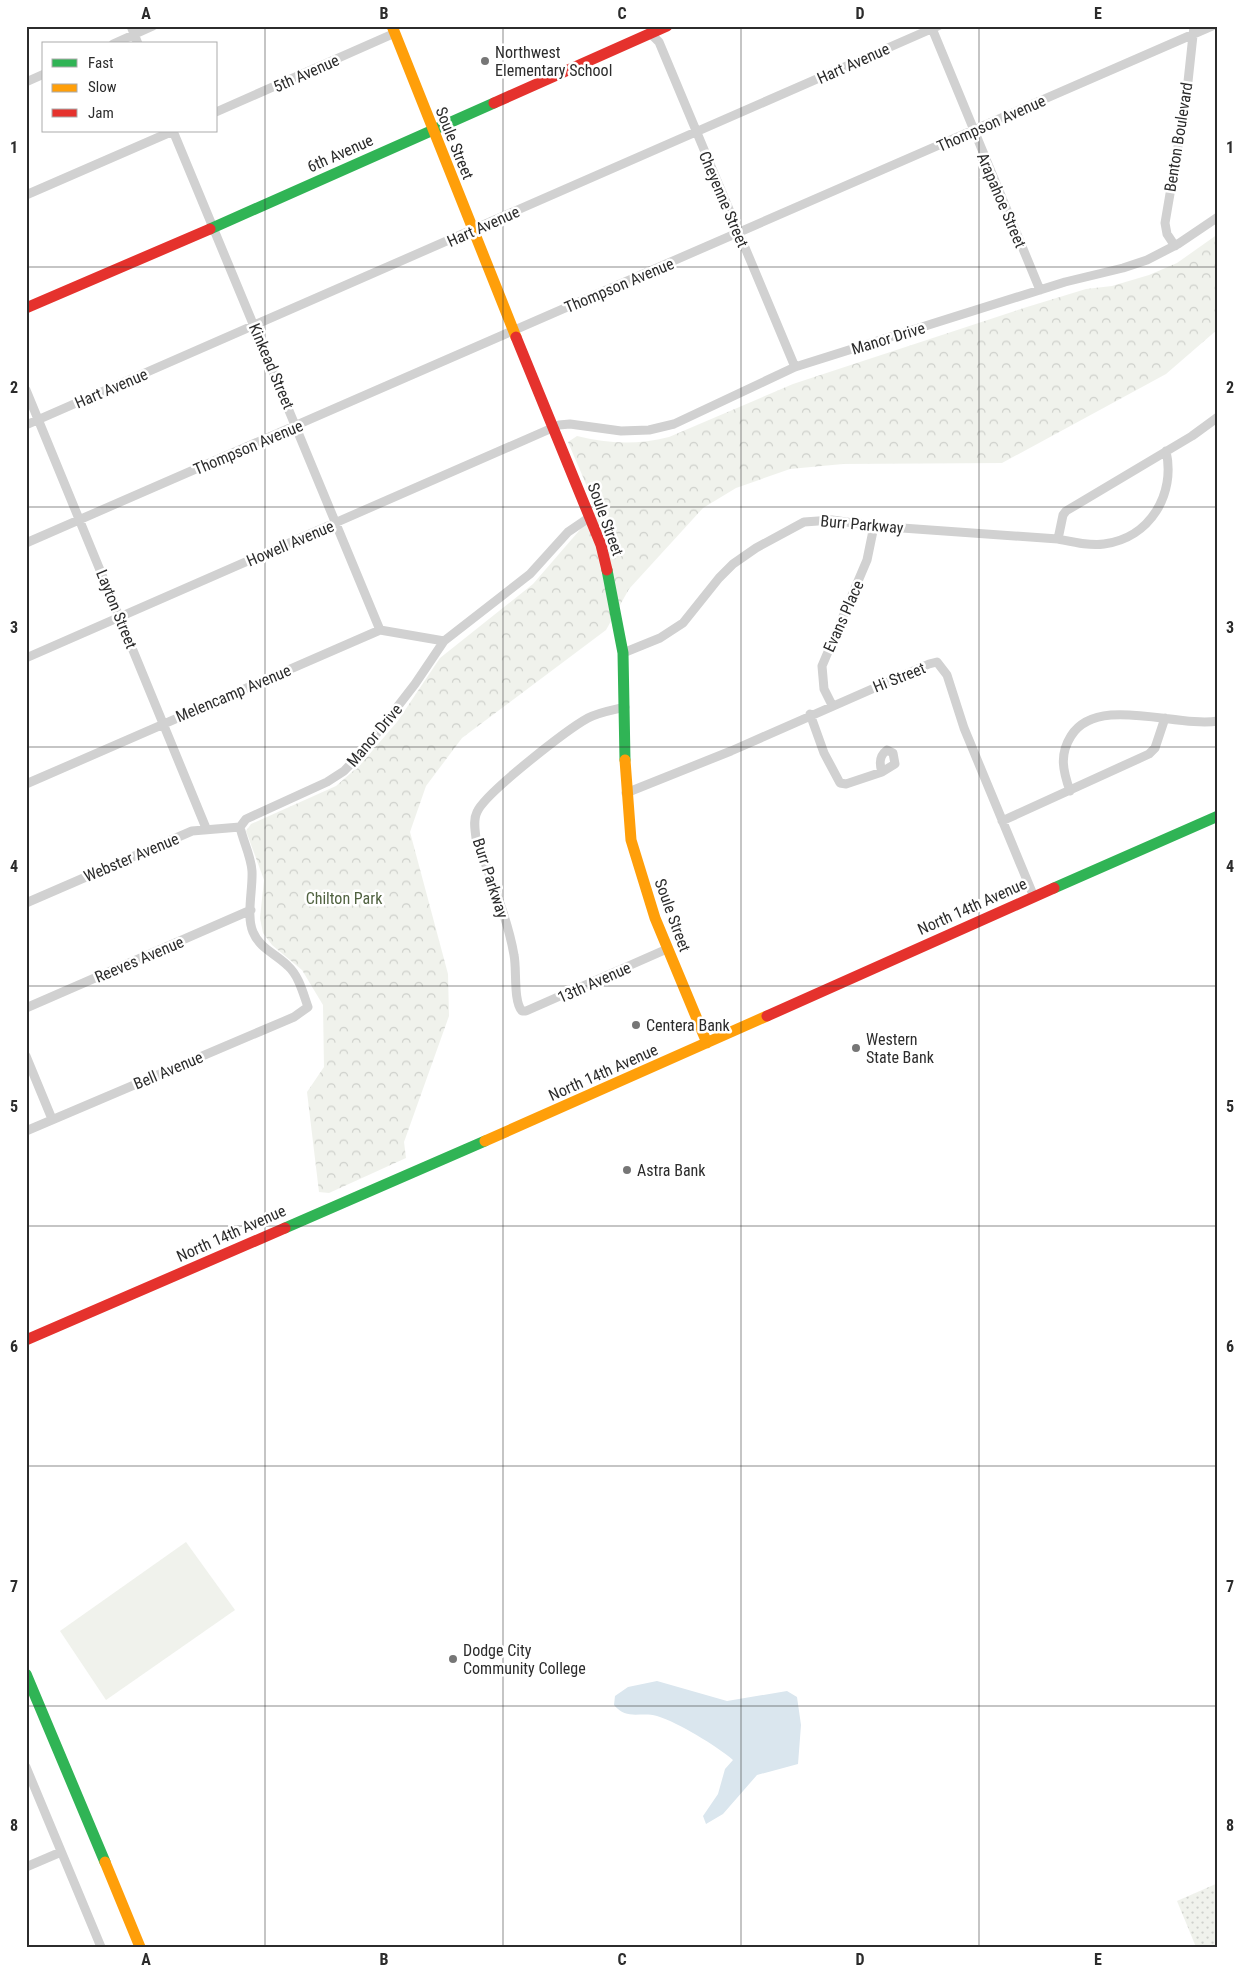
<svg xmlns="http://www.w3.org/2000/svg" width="1244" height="1973" font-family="'Roboto Condensed',sans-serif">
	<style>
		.grass { fill: url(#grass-dots) }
		.park { fill: url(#park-crowns) }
		.garden { fill: #f0f2ec }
		.water { fill: #dae6ee }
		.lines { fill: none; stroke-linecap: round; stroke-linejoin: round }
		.street { stroke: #d1d1d1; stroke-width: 9 }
		.fast { stroke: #30b455; stroke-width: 11 }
		.slow { stroke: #ff9f0a; stroke-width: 11 }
		.jam { stroke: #e5322d; stroke-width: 11 }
		.grid { fill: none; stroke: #2c2c2c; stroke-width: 1; stroke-opacity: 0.55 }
		.poi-dot { fill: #767676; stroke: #fff; stroke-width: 2 }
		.labels { text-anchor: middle; stroke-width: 5; stroke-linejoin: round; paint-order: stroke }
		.poi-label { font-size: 16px; fill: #2c2c2c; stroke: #fff; text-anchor: start }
		.street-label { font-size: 16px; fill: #2c2c2c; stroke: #fff }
		.park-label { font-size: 16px; fill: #506240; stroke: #fff }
		.neatline { fill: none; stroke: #2c2c2c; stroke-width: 2 }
		.grid-label { font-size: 16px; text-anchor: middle; font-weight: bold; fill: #2c2c2c }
	</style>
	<defs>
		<pattern id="grass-dots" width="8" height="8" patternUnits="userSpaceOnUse" patternTransform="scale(1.25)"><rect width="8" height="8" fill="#f0f2ec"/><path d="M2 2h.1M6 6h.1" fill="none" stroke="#ced0cb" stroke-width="1.8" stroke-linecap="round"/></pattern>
		<pattern id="park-crowns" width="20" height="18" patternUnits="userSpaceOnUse" patternTransform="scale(1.25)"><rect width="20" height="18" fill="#f0f2ec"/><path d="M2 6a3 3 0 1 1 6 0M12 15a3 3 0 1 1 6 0" fill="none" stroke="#ced0cb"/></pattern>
	</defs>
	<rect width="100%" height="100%" fill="#fff"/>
	<path class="grass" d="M1218 1883V1947H1196L1177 1901Z"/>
	<path class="park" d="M1218 234V329L1166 374 1002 463 843 464 790 469 736 488 703 508 629 589 606 630 462 738 426 786 410 832 448 974 449 1016 404 1142 406 1158 329 1193 319 1192 307 1092 324 1067 323 1005 302 970 272 945 263 933 260 918 264 880 246 831 251 824 336 786 360 765 397 722 440 658 533 584 597 510 568 442 577 436C608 444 637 445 669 437L793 384 1027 307 1086 289 1112 286 1149 275 1177 263Z"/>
	<path class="garden" d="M186 1542 235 1610 106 1700 60 1631Z"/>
	<path class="water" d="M657 1681 727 1701 787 1691 797 1697 801 1725 798 1764 757 1775 723 1814 706 1824 703 1816 718 1794 725 1769 733 1760C715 1745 679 1723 657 1716 641 1711 627 1721 614 1705L615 1696 628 1687Z"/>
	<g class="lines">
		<path class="street" d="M131 26 138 44
			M931 26 1040 290
			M650 33 659 42 795 367
			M113 44 153 26
			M26 82 44 74
			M216 112 395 33
			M173 131 380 630
			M26 195 173 131
			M1175 246 1167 234 1165 223 1186 100 1194 26
			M26 390 206 828
			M26 425 938 26
			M1058 539 1063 515 1066 511 1192 436 1218 417
			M26 543 1212 26
			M623 653 660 638 683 623 719 578 733 564 756 548 804 522 832 520 874 526 1058 539C1073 542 1089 546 1104 544 1150 538 1176 494 1166 451
			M26 658 559 425 570 424 621 431 649 430 674 424 795 367 1065 282 1123 268 1147 260 1178 244 1218 217
			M832 705 824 689 822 666 867 560 874 526
			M625 707C613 710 599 712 588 718 568 729 485 793 477 812 473 820 475 829 476 838 489 876 507 915 514 955 517 969 513 1001 522 1011H526L667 949
			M810 714 824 753 840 783 846 784 882 772
			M887 750 893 753 895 764 882 772C879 763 879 756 887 750Z
			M26 784 380 630 444 641
			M1070 791C1063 771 1059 755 1071 736 1097 694 1177 728 1218 721
			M626 793 731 751 929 664 937 662 947 675 964 728 1034 897
			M1002 821 1149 754 1155 748 1165 718
			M26 903 192 831 240 827
			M26 1008 251 910
			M26 1056 52 1119
			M26 1131 294 1017 308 1007C303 993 299 976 288 966 275 953 260 949 253 932 246 916 253 889 252 871 251 856 243 841 240 827L246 819 327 782 344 771 364 750 415 684 444 641 530 574 568 532 590 517
			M26 1767 101 1947
			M26 1867 61 1852"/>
		<path class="fast" d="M210 229 494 103
			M607 570 623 653 625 760
			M1054 888 1218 816
			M285 1228 485 1141
			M26 1674 105 1862"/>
		<path class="slow" d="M392 26 516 337
			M625 760 631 840 655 918 707 1043
			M485 1141 767 1016
			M105 1862 140 1947"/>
		<path class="jam" d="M494 103 667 26
			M26 308 210 229
			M516 337 601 545 607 570
			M767 1016 1054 888
			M26 1340 285 1228"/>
	</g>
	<path class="grid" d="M265 26V1947M503 26V1947M741 26V1947M979 26V1947M26 267H1218M26 507H1218M26 747H1218M26 986H1218M26 1226H1218M26 1466H1218M26 1706H1218"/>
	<g class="poi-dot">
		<circle cx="485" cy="61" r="5"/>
		<circle cx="636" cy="1025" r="5"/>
		<circle cx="856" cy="1048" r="5"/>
		<circle cx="627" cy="1170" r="5"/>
		<circle cx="453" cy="1659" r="5"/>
	</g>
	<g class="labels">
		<g class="poi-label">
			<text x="495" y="58">Northwest<tspan x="495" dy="18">Elementary School</tspan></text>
			<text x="646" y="1031">Centera Bank</text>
			<text x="866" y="1045">Western<tspan x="866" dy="18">State Bank</tspan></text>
			<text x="637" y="1176">Astra Bank</text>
			<text x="463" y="1656">Dodge City<tspan x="463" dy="18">Community College</tspan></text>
		</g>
		<g class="street-label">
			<text transform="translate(853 63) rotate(-24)" y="6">Hart Avenue</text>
			<text transform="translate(306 73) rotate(-24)" y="6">5th Avenue</text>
			<text transform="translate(991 123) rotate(-24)" y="6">Thompson Avenue</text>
			<text transform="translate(1178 137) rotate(-81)" y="6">Benton Boulevard</text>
			<text transform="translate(455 143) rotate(68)" y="6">Soule Street</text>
			<text transform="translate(340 153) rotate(-24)" y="6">6th Avenue</text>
			<text transform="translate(724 199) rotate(67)" y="6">Cheyenne Street</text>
			<text transform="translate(1002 200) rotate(67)" y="6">Arapahoe Street</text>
			<text transform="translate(483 226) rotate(-24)" y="6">Hart Avenue</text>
			<text transform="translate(619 285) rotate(-23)" y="6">Thompson Avenue</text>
			<text transform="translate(888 338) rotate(-17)" y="6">Manor Drive</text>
			<text transform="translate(272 366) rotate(67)" y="6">Kinkead Street</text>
			<text transform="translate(111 388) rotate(-23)" y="6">Hart Avenue</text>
			<text transform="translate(248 447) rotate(-23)" y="6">Thompson Avenue</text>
			<text transform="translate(606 519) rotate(70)" y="6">Soule Street</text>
			<text transform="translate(862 524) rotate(5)" y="6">Burr Parkway</text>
			<text transform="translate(290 543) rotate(-23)" y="6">Howell Avenue</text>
			<text transform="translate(117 609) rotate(68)" y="6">Layton Street</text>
			<text transform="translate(843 616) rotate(-66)" y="6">Evans Place</text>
			<text transform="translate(899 677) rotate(-22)" y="6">Hi Street</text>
			<text transform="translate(233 693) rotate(-23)" y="6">Melencamp Avenue</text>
			<text transform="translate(374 735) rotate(-50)" y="6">Manor Drive</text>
			<text transform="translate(131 857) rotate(-23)" y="6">Webster Avenue</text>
			<text transform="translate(491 878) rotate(72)" y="6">Burr Parkway</text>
			<text transform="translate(972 906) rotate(-24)" y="6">North 14th Avenue</text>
			<text transform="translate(673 915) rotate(70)" y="6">Soule Street</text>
			<text transform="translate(139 959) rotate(-23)" y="6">Reeves Avenue</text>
			<text transform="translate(594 982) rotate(-24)" y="6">13th Avenue</text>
			<text transform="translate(168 1070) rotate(-23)" y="6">Bell Avenue</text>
			<text transform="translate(603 1072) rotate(-24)" y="6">North 14th Avenue</text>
			<text transform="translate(231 1233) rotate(-24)" y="6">North 14th Avenue</text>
		</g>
		<g class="park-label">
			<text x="344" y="904">Chilton Park</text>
		</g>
	</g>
	<rect width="1244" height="1973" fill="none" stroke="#ffffff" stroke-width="55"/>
	<rect x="42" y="42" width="175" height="90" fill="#ffffff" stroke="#ababab"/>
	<rect x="52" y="59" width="25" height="8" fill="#30b455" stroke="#ababab"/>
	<text x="88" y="68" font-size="15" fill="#2c2c2c">Fast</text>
	<rect x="52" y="84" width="25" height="8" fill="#ff9f0a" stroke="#ababab"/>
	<text x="88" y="92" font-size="15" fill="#2c2c2c">Slow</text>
	<rect x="52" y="109" width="25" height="8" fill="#e5322d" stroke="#ababab"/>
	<text x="88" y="118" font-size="15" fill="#2c2c2c">Jam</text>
	<rect x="28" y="28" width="1188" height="1918" class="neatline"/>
	<g class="grid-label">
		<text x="146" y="19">A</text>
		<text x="384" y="19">B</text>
		<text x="622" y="19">C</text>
		<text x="860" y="19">D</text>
		<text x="1098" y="19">E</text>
		<text x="14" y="153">1</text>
		<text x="1230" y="153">1</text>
		<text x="14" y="393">2</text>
		<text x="1230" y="393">2</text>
		<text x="14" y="633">3</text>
		<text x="1230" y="633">3</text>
		<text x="14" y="872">4</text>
		<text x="1230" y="872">4</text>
		<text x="14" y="1112">5</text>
		<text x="1230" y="1112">5</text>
		<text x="14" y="1352">6</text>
		<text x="1230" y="1352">6</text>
		<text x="14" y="1592">7</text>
		<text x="1230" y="1592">7</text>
		<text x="14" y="1831">8</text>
		<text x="1230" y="1831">8</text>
		<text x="146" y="1965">A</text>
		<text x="384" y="1965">B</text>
		<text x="622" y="1965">C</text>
		<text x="860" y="1965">D</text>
		<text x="1098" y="1965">E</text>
	</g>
</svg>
